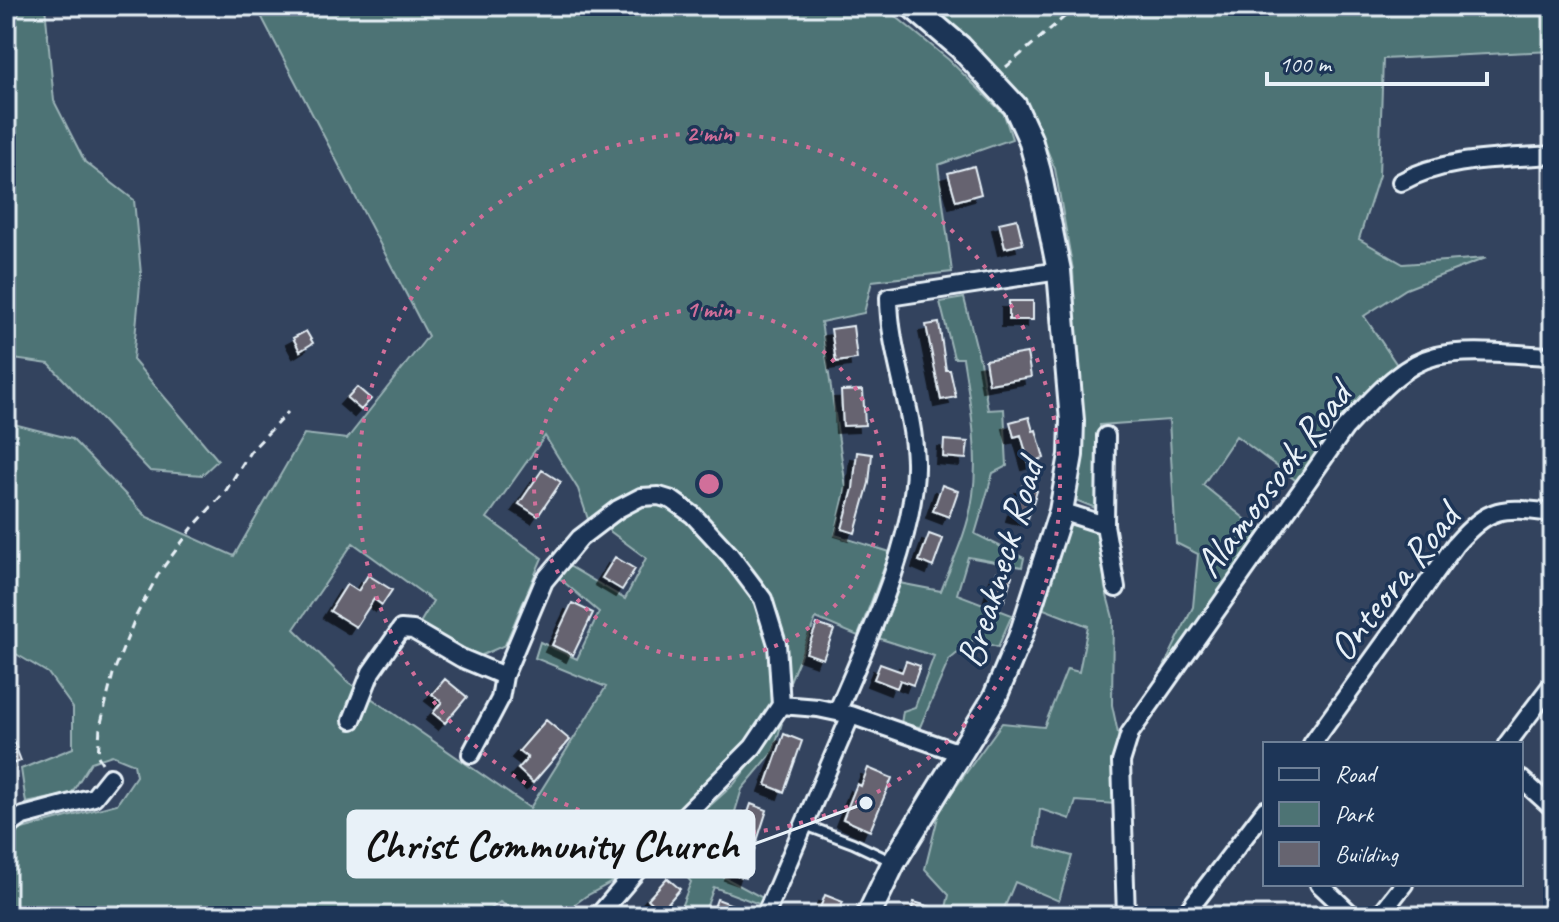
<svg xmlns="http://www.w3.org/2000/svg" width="1559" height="922" font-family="Caveat,sans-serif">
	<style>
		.green { fill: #4d7374; stroke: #9ab2b6; stroke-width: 2 }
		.building { fill: #666470; stroke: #e8f1f8; stroke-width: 2; filter: url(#shadow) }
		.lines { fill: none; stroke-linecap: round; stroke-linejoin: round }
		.service-casing { stroke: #e8f1f8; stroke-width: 14 }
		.minor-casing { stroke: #e8f1f8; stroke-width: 22 }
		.tertiary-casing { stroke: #e8f1f8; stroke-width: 28 }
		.path { stroke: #e8f1f8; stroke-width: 3; stroke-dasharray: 8 6; stroke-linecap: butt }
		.service { stroke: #1d3557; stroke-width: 8 }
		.minor { stroke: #1d3557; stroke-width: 16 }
		.tertiary { stroke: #1d3557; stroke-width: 22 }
		.ring { fill: none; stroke: #d16f9a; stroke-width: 4; stroke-dasharray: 4 8 }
		.labels { text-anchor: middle; stroke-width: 7; stroke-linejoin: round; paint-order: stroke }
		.street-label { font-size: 40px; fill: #e8f1f8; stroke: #1d3557 }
		.centre { fill: #d16f9a; stroke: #1d3557; stroke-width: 4 }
		.ring-label { font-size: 24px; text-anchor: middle; font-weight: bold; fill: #d16f9a; stroke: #1d3557; stroke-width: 7; stroke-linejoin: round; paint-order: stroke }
		.leader { fill: none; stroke: #e8f1f8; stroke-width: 3 }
		.callout-dot { fill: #e8f1f8; stroke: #1d3557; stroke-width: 3 }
		.callout { fill: #e8f1f8; stroke: #e8f1f8; stroke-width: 3 }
		.callout-label { font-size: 42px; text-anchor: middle; font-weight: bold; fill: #111 }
	</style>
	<defs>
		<filter id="shadow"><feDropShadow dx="-7" dy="7" stdDeviation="0" flood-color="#0009"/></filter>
	</defs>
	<rect width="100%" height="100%" fill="#33435e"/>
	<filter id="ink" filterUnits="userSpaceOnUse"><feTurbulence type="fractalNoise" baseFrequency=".0125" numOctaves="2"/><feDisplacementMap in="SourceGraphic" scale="16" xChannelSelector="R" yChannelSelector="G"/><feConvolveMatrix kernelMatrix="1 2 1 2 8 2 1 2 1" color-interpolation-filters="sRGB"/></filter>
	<g filter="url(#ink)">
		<path class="green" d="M6 6H45L54 101 85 162 134 200 141 274 133 360 218 460 202 475 150 471 49 364 6 358Z
			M256 6H883L949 60 1004 114 1012 139 938 165 952 272 872 281 864 313 821 322 846 487 835 535 890 552 858 636 816 618 788 686C787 651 785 629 771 596 763 576 697 502 677 492 673 490 664 488 659 488 630 487 615 514 588 519L578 489 545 436 487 518 542 558 505 645 480 656 444 639 420 623 433 601 353 543 294 629 348 682 530 808 606 687 535 658 540 642 577 659 599 612 559 578 569 566 625 599 646 558 607 529 640 507 656 505 672 509 697 528 757 600 769 641 771 707 745 743 673 815 616 880 586 896 559 916H523L500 902 480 916H6V842L22 829 117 804 136 776 134 764 112 755 91 762 71 794 26 803 21 769 73 748V708L48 673 6 648V422L72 439 147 517 234 556 304 434 347 439 428 336Z
			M932 6H1553V51L1383 59 1379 175 1359 239 1403 264 1486 258 1406 289 1364 316 1397 365 1336 426 1298 482 1236 436 1203 485 1260 531 1159 677 1193 607 1198 554 1176 543 1169 420 1100 425 1098 509 1073 499 1081 421 1073 270 1055 169 1029 107 967 37Z
			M964 298 980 361 988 410 1004 409 1007 466 993 473 975 534 1024 558 1022 567 968 557 957 594 1012 615 998 647 973 640 949 660 920 727 901 724 903 711 915 707 934 656 878 638 899 583 941 591C953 561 969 528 973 495 979 450 970 402 963 358H954L940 302Z
			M1069 524 1100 532 1105 588 1113 618 1112 705 1119 738 1112 772 1115 804 1076 801 1070 819 1040 809 1036 846 1072 856 1059 901 1015 882 1001 916H944L949 895 925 869 940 809 1002 723 1044 727 1067 669 1079 672 1088 626 1041 608Z
			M782 723 773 752 742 789 730 828 720 824 703 866 763 898 759 904 714 887 703 916H673L679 912 691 882 668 854 692 822 734 784Z"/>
		<path class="building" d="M974 166 981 194 956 201 948 173Z
			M1017 219 1023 244 1005 248 999 223Z
			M1009 301H1033V320H1009Z
			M939 323 946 370H950L956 397 941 400 926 325Z
			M853 326 857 359 836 362 831 329Z
			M306 331 313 343 300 351 293 338Z
			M1027 353 1031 377 989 384 985 360Z
			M357 387 371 399 361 410 347 398Z
			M863 390 865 425 843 426 841 391Z
			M1029 417 1033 431 1036 430 1044 458 1029 463 1021 435 1014 437 1010 422Z
			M944 440 968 442 966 459 943 457Z
			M857 452 872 454 869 483 855 533 842 529 853 489Z
			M542 470 561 482 538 516 519 504Z
			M942 485 958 491 949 517 933 511Z
			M1022 486 1037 491 1028 518 1013 514Z
			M929 534 943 539 933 567 919 561Z
			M615 557 635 569 622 590 602 578Z
			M997 572 1012 576 1004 601 990 597Z
			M368 575 392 590 382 605 374 599 356 627 330 611 347 584 358 591Z
			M572 603 593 613 573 655 552 645Z
			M817 624 834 630 823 659 806 653Z
			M906 661 920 666 913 685 900 680 897 688 874 679 880 664 902 672Z
			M445 679 467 697 445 723 433 713 442 702 432 694Z
			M546 720 570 740 533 783 518 769 528 758 519 751Z
			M6 722 21 761 6 766Z
			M784 734 802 741 784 792 766 785Z
			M868 768 892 778 870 831 843 819 857 784 861 786Z
			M751 804 767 810 745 878 731 873 751 821 746 819Z
			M667 878 680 889 661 911 648 899Z
			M825 895 843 902 837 916H817Z
			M717 899 733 905 729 916H711Z
			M914 902 951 913 950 916H910Z"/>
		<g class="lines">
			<g class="service-casing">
				<path id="service" d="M805 825 853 843 893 862"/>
			</g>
			<g class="minor-casing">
				<path id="minor" d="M1401 182C1446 157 1502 159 1553 155
					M1106 436 1105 525 1116 588
					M1061 511 1105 525
					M837 712C867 642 917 536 915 461 913 405 889 352 889 297L1059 271
					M352 720 371 672 401 629 413 630 461 658 504 676
					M1312 744 1455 545C1491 505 1502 507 1553 513
					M1507 744 1553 683
					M471 754 500 699 504 676 544 581 580 538 618 509 641 497 659 496 672 500 693 515 730 555 763 599 777 644 781 705
					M1521 779 1553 808
					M6 828 23 816 94 797 110 777
					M1319 884 1353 916
					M598 916 680 820 753 747 781 705 818 708 851 715 960 753
					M765 916 851 715
					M1126 916 1121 762 1130 733 1345 428C1370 402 1399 365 1436 356 1470 348 1517 355 1553 356
					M1184 916 1265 810
					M1379 916 1404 884"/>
			</g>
			<g class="tertiary-casing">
				<path id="tertiary" d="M868 916 894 862 995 697 1021 635 1061 511 1071 455 1072 421 1059 271 1039 172 1030 139 1015 106 960 47 912 6"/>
			</g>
			<path class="path" d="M1006 67 1077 6
				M102 763 98 756 100 727 113 674 136 616 159 573 193 527 225 492 250 452 288 412"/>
			<use href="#service" class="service"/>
			<use href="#minor" class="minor"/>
			<use href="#tertiary" class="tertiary"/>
		</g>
	</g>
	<g class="ring">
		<circle cx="709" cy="484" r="175"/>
		<circle cx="709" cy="484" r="351"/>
	</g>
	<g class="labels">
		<g class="street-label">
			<text transform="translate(1272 479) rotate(-53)" y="14">Alamoosook Road</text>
			<text transform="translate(999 563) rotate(-73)" y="14">Breakneck Road</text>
			<text transform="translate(1393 582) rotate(-52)" y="14">Onteora Road</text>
		</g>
	</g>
	<circle cx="709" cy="484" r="12" class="centre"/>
	<g class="ring-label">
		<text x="709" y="141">2 min</text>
		<text x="709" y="317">1 min</text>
	</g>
	<path class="leader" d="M866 803L754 844"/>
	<circle class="callout-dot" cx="866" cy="803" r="8"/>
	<rect class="callout" x="348" y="811" width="406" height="66" rx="8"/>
	<g class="callout-label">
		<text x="551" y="859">Christ Community Church</text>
	</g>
	<rect width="1559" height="922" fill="none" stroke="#1d3557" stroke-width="32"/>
	<rect x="16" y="16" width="1527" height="890" fill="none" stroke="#e8f1f8" stroke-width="3" filter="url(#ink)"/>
	<rect x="1263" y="742" width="260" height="144" fill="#1d3557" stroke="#6e8097" stroke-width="2"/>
	<rect x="1279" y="768" width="40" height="12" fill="#1d3557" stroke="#6e8097" stroke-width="2"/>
	<text x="1335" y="782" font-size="24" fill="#e8f1f8">Road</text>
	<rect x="1279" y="802" width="40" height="24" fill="#4d7374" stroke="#6e8097" stroke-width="2"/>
	<text x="1335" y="822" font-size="24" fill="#e8f1f8">Park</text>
	<rect x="1279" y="842" width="40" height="24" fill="#666470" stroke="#6e8097" stroke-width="2"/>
	<text x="1335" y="862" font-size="24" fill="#e8f1f8">Building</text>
	<path d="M1267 72v12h220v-12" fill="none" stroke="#e8f1f8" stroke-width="4"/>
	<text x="1279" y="72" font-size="24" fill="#e8f1f8" stroke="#1d3557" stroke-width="6" paint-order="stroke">100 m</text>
</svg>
